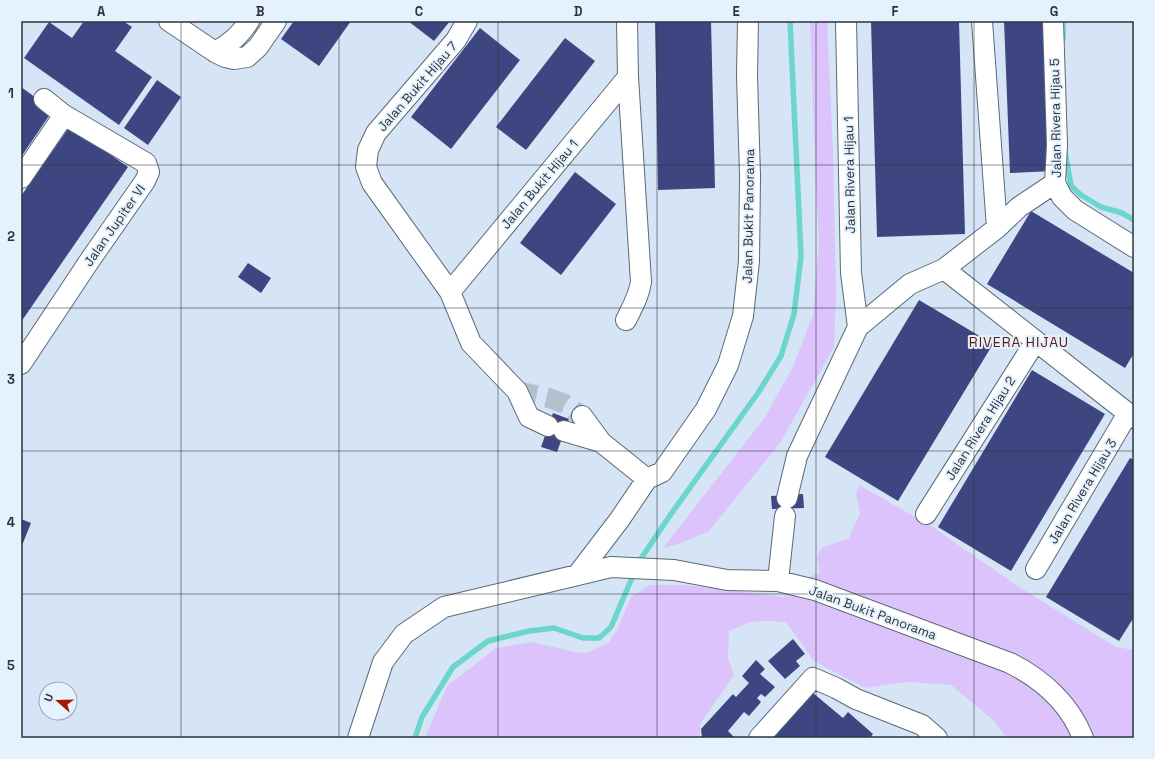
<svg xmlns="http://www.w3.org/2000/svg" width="1155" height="759" font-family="'Space Grotesk',sans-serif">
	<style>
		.green { fill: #dcc3fb }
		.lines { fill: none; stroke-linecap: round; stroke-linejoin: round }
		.stream { stroke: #6bd5ce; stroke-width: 5.5 }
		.building { fill: #3e4681 }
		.minor-tunnel { stroke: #b3c1cf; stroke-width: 20; stroke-dasharray: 20 10; stroke-linecap: butt }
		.minor-casing { stroke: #5c6a77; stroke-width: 22 }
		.minor { stroke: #fff; stroke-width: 20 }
		.grid { fill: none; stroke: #2c3339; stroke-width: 1; stroke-opacity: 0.55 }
		.labels { text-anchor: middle; stroke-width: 4; stroke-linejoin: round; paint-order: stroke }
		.street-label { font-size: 13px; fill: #2c3339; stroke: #e5f2fe }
		.neighbourhood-label { font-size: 14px; letter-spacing: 1px; fill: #5e1b11; stroke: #e5f2fe }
		.neatline { fill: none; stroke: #2c3339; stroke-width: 1.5 }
		.grid-label { font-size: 13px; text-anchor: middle; font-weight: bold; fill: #2c3339 }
	</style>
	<rect width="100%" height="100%" fill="#d5e5f5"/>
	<path class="green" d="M810 21H827L833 152 836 293 834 347 780 443 709 531 678 544 663 548 763 420 792 369 813 315 819 243 816 188Z
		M859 485 931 526 1019 587 1116 647 1134 650V738H1007L994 721 951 685 907 682 865 688 814 661 786 622 766 621 750 622 729 631 728 658 734 675 700 724V738H425L447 686 496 648 532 642 575 652 587 653 609 642 618 628 631 597 650 585H685L784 597 789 588 820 572 817 557 821 548 849 538 860 513 856 493Z"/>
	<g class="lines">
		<path class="stream" d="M1063 39V21
			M1065 151 1071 186 1081 195 1101 207 1122 213 1134 220
			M638 563 671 514 758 393 781 356 794 314 801 256 790 21
			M415 738 422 717 453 667 488 641 529 631 554 628 583 638H599L611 627 635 571"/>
	</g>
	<path class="building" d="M84 21H123L132 27 115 51 152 77 119 125 24 58 49 22 72 38Z
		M294 21H351L319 66 281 39Z
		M408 21H450L434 41Z
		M655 21H711L715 188 658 190Z
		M871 21H959L965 234 877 237Z
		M1004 21H1048L1053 171 1010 173Z
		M480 28 520 60 451 149 411 117Z
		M565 38 595 61 526 150 496 127Z
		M157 80 181 97 148 145 124 128Z
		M21 87 53 110 21 157Z
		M70 126 128 167 21 322V196Z
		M575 172 616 204 561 275 520 243Z
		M1031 211 1134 273V353L1125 368 987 284Z
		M248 263 271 278 261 293 238 277Z
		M919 300 993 344 898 501 825 457Z
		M1032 370 1105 414 1011 571 938 527Z
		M553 413 569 419 557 452 541 447Z
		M1130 458 1134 460V617L1119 641 1046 597Z
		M803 494 804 508 772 509 771 496Z
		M21 519 31 523 21 548Z
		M793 639 805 654 796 661 800 666 785 679 768 661Z
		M756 660 765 669 760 674 775 687 765 697 761 694 757 698 761 702 749 716 744 712 728 731 734 737 733 738H702L701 729 733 694 736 697 749 683 742 676Z
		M813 693 843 718 848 712 873 734 870 738H773Z"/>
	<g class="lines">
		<path class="minor-tunnel" d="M517 391 549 398 565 404 582 416"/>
		<g class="minor-casing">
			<path id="minor" d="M169 21 215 52 225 57 234 59 247 57 258 47 276 21
				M467 21 456 40 376 133 368 150 366 167 372 183 450 292 471 343 517 391 529 417 548 426
				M982 21 997 228
				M1053 21 1057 145 1055 183 1062 197 1075 210 1134 247
				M215 52C231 43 239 36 249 21
				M21 178 64 115 44 99
				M944 269 1134 418
				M450 292 628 77
				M626 320C632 308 639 296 641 282L628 77 627 21
				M858 327 910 284 944 269 997 228 1019 207 1055 183
				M21 364 90 260 145 181 149 172 146 163 64 115
				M582 416 601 442 647 479
				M564 431 601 442
				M787 498 797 456 858 327 851 273 846 21
				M926 514 1035 342
				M1036 569 1128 413
				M578 574 620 519 647 479 662 472 706 409 728 365 743 316 749 261 750 176 747 76 748 21
				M778 581 785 516
				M358 738 383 662 404 634 444 607 611 567 674 570 727 580 778 581 815 590 1010 663C1042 679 1070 704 1083 738
				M759 738 813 678 836 688 856 699 922 725 937 738"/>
		</g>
		<use href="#minor" class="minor"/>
	</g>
	<path class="grid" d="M181 21V738M339 21V738M498 21V738M657 21V738M816 21V738M974 21V738M21 165H1134M21 308H1134M21 451H1134M21 594H1134"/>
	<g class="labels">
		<g class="street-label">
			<text transform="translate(417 86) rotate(-49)" y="5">Jalan Bukit Hijau 7</text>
			<text transform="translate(1055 118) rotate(-91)" y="5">Jalan Rivera Hijau 5</text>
			<text transform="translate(849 175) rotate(-91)" y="5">Jalan Rivera Hijau 1</text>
			<text transform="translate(539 184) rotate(-50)" y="5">Jalan Bukit Hijau 1</text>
			<text transform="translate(748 216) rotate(-89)" y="5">Jalan Bukit Panorama</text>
			<text transform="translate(114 225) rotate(-55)" y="5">Jalan Jupiter VI</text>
			<text transform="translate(980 428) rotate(-58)" y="5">Jalan Rivera Hijau 2</text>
			<text transform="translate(1082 491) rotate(-59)" y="5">Jalan Rivera Hijau 3</text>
			<text transform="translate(873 612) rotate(20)" y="5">Jalan Bukit Panorama</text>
		</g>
		<g class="neighbourhood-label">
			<text x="1019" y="347">RIVERA HIJAU</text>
		</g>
	</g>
	<rect width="1155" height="759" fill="none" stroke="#e5f2fe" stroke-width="44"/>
	<g transform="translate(58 701) rotate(290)"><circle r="19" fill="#e5f2fe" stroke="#9ba6af"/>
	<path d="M0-3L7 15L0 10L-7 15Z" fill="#a71601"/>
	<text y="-6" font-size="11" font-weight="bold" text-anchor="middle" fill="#2c3339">U</text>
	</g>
	<rect x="22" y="22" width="1111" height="715" class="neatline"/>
	<g class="grid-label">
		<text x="101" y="16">A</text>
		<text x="260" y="16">B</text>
		<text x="419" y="16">C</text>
		<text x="578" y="16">D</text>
		<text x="736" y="16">E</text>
		<text x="895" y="16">F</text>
		<text x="1054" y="16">G</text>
		<text x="11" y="98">1</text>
		<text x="11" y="241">2</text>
		<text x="11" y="384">3</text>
		<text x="11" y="527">4</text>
		<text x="11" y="670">5</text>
	</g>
</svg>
